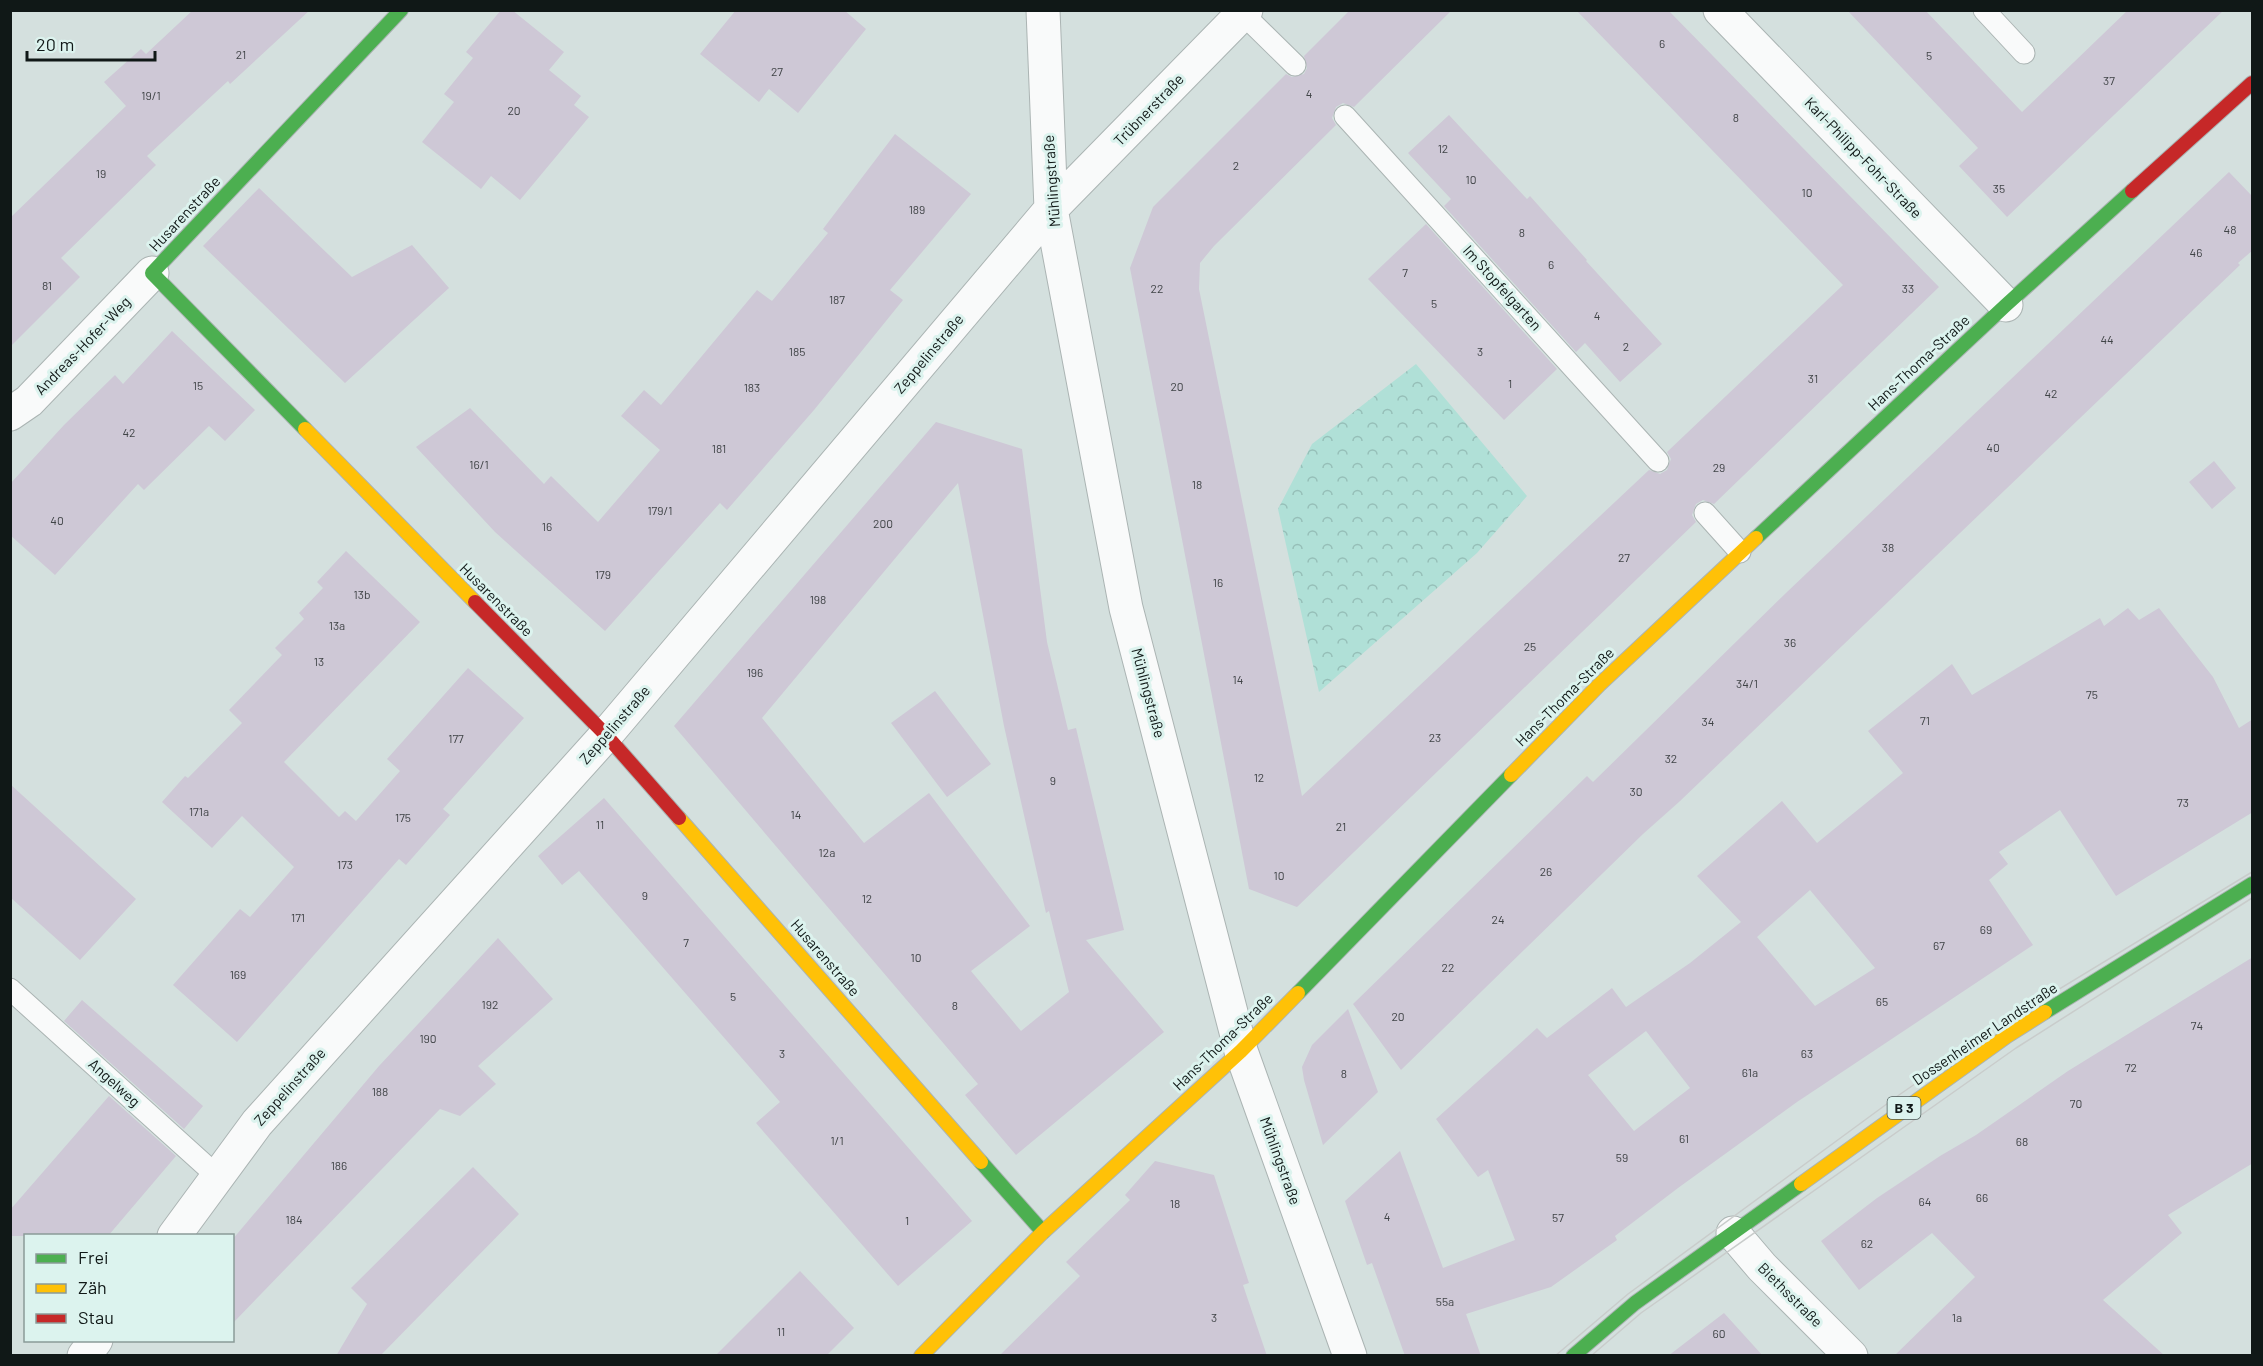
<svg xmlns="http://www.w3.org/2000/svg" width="2263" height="1366" font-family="Barlow,sans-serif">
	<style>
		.park { fill: url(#park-crowns) }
		.building { fill: #cec8d6; fill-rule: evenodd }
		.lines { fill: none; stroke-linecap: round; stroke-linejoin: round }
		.lane-casing { stroke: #abb4b3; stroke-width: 23 }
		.street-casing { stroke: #abb4b3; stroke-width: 35 }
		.fast-casing { stroke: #abb4b3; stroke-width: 16 }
		.slow-casing { stroke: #abb4b3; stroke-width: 16 }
		.jam-casing { stroke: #abb4b3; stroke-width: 16 }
		.lane { stroke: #f9fafa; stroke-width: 21 }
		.street { stroke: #f9fafa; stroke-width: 33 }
		.fast { stroke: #4caf50; stroke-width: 14 }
		.slow { stroke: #ffc107; stroke-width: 14 }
		.jam { stroke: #c62828; stroke-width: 14 }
		.tram { stroke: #c9cccb; stroke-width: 1.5 }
		.labels { text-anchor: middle; stroke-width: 6; stroke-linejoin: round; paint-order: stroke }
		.number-label { font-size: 12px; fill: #404447 }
		.shield { fill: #dcf3ee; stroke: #4d5a58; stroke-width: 1.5 }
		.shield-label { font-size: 14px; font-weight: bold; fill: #101817 }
		.street-label { font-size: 15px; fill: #101817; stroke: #dcf3ee }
	</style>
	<defs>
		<pattern id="park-crowns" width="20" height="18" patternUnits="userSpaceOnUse" patternTransform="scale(1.5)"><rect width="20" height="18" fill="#b0e0d7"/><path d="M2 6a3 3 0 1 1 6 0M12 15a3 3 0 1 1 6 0" fill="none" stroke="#96bfb8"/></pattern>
	</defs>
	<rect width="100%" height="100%" fill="#d4e0de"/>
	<path class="park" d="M1416 364 1527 496 1477 553 1319 692 1278 509 1312 444Z"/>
	<path class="building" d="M193 10H310L230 84 228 81 147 156 156 165 61 258 80 277 10 347V218L126 106 104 82 141 49 146 54Z
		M501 10H512L564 52 549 70 581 96 574 105 589 117 520 200 491 176 481 189 422 142 454 102 444 94 473 58 466 52Z
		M736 10H844L866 29 798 113 769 89 759 102 700 54Z
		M1350 10H1452L1354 107 1343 103 1336 107 1332 118 1336 125 1214 246 1200 263 1199 289 1302 796 1649 470 1660 474 1667 470 1671 459 1667 452 1843 285 1576 10H1668L1939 287 1714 504 1703 500 1696 504 1692 515 1696 522 1297 907 1249 889 1130 268 1153 207 1286 74 1292 77 1304 74 1307 68 1304 56Z
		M1847 10H1925L2022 112 2128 10H2224L2007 217 1959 166 1978 148Z
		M1449 115 1527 199 1530 196 1587 260 1586 261 1662 344 1620 382 1585 343 1576 352 1444 206 1451 199 1408 153Z
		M895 134 971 194 890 290 903 300 814 410 727 510 720 503 605 631 495 532 416 447 470 408 544 484 551 476 598 522 660 450 621 416 644 390 661 405 757 290 772 301 828 233 823 229Z
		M2229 172 2253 197V250L2238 263 2240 265 1679 802 1643 834 1401 1070 1353 1004 1587 776 1593 782 1787 592Z
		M259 188 352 277 412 245 449 288 345 383 203 246Z
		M1426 224 1557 369 1504 420 1368 279Z
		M172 331 255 410 225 441 209 426 144 490 138 484 55 575 10 535V484L64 425 115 375 123 384Z
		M936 422 1022 449 1047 642 1068 730 1076 728 1124 930 1086 940 1164 1032 1016 1155 965 1095 978 1084 674 726ZM958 483 1004 726 1046 913 1049 911 1069 992 1021 1031 971 971 1030 926 929 793 864 843 762 718Z
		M2214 461 2236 488 2212 509 2189 482Z
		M346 551 420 622 284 762 339 817 345 811 356 821 400 771 387 759 468 668 524 718 443 809 450 815 406 865 399 859 237 1042 173 985 240 909 250 917 294 867 242 816 212 848 162 802 185 776 188 778 242 723 229 710 282 655 275 648 304 619 299 613 323 588 317 582Z
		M2128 608 2139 620 2159 608 2213 677 2239 728 2253 719V812L2116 896 2060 810 1999 852 2008 864 1989 880 2033 945 1797 1102 1678 1188 1615 1236 1617 1240 1551 1287 1466 1314 1481 1356H1405L1372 1263 1367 1265 1345 1201 1400 1151 1443 1268 1515 1240 1488 1170 1478 1177 1436 1119 1537 1028 1547 1038 1612 988 1626 1007 1690 963 1741 922 1697 876 1782 801 1817 843 1903 773 1868 731 1952 664 1972 695 2100 618 2104 626ZM1810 890 1875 968 1815 1006 1757 937ZM1646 1031 1690 1088 1634 1131 1588 1075Z
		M935 691 991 764 947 797 891 723Z
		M10 784 136 899 80 960 10 897Z
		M604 798 972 1221 898 1286 756 1123 780 1102 579 871 562 885 538 856Z
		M498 938 553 999 478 1066 496 1084 460 1116 440 1109 232 1324V1240L379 1066Z
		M2253 957V1163L2168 1215 2182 1233 2103 1300 2165 1356H1894L1975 1277 1932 1233 1859 1290 1821 1241 1877 1198 1940 1156 1976 1135 2068 1071Z
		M82 1000 203 1106 184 1129 64 1021Z
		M1348 1009 1378 1092 1323 1145 1304 1080 1302 1067 1312 1045Z
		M109 1096 176 1156 108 1236H10V1210Z
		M1155 1161 1214 1175 1249 1283 1243 1285 1267 1356H999L1080 1276 1066 1262 1130 1200 1125 1195Z
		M473 1167 519 1214 380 1356H336L367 1304 351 1288Z
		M800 1271 854 1328 826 1356H715Z
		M1724 1313 1763 1356H1668Z"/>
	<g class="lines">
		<g class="lane-casing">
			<path id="lane" d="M1984 10 2024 53
				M1243 14 1295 65
				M1345 116 1658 461
				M1705 513 1740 552
				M10 989 217 1176"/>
		</g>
		<g class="street-casing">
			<path id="street" d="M1043 10 1051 209 1126 608 1241 1051 1350 1356
				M1720 10 2006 305
				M10 414 29 401 152 273
				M1733 1233 1762 1267 1851 1356
				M174 1236 257 1123 606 735 1051 209 1246 10
				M84 1356 96 1340"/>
		</g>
		<g class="fast-casing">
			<path id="fast" d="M305 429 152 273 401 10
				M1756 538 2006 305 2132 191
				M1298 993 1511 775
				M2045 1012 2252 884
				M981 1162 1043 1232
				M1573 1356 1635 1303 1801 1184"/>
		</g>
		<g class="slow-casing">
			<path id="slow" d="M305 429 475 602
				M1511 775 1599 685 1756 538
				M679 818 981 1162
				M1801 1184 2007 1036 2045 1012
				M921 1356 1043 1232 1241 1051 1298 993"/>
		</g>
		<g class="jam-casing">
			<path id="jam" d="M2132 191 2252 83
				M475 602 606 735 679 818"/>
		</g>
		<use href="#lane" class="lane"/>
		<use href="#street" class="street"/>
		<use href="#fast" class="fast"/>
		<use href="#slow" class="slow"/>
		<use href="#jam" class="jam"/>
		<path class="tram" d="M1555 1356 1628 1294 1899 1095 2000 1025 2252 872
			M1591 1356 1641 1313 2016 1048 2252 898"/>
	</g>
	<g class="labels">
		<g class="number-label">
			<text x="1662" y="48">6</text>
			<text x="241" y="59">21</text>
			<text x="1929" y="60">5</text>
			<text x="777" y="76">27</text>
			<text x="2109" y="85">37</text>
			<text x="1309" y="98">4</text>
			<text x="151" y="100">19/1</text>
			<text x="514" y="115">20</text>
			<text x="1736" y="122">8</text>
			<text x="1443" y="153">12</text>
			<text x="1236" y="170">2</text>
			<text x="101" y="178">19</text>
			<text x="1471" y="184">10</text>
			<text x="1999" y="193">35</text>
			<text x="1807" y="197">10</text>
			<text x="917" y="214">189</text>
			<text x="2230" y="234">48</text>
			<text x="1522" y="237">8</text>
			<text x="2196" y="257">46</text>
			<text x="1551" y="269">6</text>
			<text x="1405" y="277">7</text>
			<text x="47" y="290">81</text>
			<text x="1157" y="293">22</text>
			<text x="1908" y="293">33</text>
			<text x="837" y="304">187</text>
			<text x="1434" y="308">5</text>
			<text x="1597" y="320">4</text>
			<text x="2107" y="344">44</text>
			<text x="1626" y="351">2</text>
			<text x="797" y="356">185</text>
			<text x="1480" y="356">3</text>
			<text x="1813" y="383">31</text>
			<text x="1510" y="388">1</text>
			<text x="198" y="390">15</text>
			<text x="1177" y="391">20</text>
			<text x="752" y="392">183</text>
			<text x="2051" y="398">42</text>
			<text x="129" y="437">42</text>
			<text x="1993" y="452">40</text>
			<text x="719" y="453">181</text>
			<text x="479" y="469">16/1</text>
			<text x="1719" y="472">29</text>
			<text x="1197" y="489">18</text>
			<text x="660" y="515">179/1</text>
			<text x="57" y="525">40</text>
			<text x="883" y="528">200</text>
			<text x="547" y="531">16</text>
			<text x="1888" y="552">38</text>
			<text x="1624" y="562">27</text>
			<text x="603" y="579">179</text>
			<text x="1218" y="587">16</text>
			<text x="362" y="599">13b</text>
			<text x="818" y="604">198</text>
			<text x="337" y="630">13a</text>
			<text x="1790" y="647">36</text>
			<text x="1530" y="651">25</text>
			<text x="319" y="666">13</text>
			<text x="755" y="677">196</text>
			<text x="1238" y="684">14</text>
			<text x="1747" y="688">34/1</text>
			<text x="2092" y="699">75</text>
			<text x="1925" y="725">71</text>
			<text x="1708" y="726">34</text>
			<text x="1435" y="742">23</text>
			<text x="456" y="743">177</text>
			<text x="1671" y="763">32</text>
			<text x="1259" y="782">12</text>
			<text x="1053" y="785">9</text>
			<text x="1636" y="796">30</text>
			<text x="2183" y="807">73</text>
			<text x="199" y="816">171a</text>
			<text x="796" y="819">14</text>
			<text x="403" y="822">175</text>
			<text x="600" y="829">11</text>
			<text x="1341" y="831">21</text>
			<text x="827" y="857">12a</text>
			<text x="345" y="869">173</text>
			<text x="1546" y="876">26</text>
			<text x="1279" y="880">10</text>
			<text x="645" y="900">9</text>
			<text x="867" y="903">12</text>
			<text x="298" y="922">171</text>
			<text x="1498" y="924">24</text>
			<text x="1986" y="934">69</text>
			<text x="686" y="947">7</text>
			<text x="1939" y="950">67</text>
			<text x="916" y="962">10</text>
			<text x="1448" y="972">22</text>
			<text x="238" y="979">169</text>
			<text x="733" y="1001">5</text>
			<text x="1882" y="1006">65</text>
			<text x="490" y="1009">192</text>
			<text x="955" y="1010">8</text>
			<text x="1398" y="1021">20</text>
			<text x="2197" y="1030">74</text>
			<text x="428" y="1043">190</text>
			<text x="782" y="1058">3</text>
			<text x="1807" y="1058">63</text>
			<text x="2131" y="1072">72</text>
			<text x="1750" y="1077">61a</text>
			<text x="1344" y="1078">8</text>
			<text x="380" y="1096">188</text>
			<text x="2076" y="1108">70</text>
			<text x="1684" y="1143">61</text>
			<text x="837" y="1145">1/1</text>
			<text x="2022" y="1146">68</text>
			<text x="1622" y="1162">59</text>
			<text x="339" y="1170">186</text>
			<text x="1982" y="1202">66</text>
			<text x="1925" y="1206">64</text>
			<text x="1175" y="1208">18</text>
			<text x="1387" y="1221">4</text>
			<text x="1558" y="1222">57</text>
			<text x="294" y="1224">184</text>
			<text x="907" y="1225">1</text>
			<text x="1867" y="1248">62</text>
			<text x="1445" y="1306">55a</text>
			<text x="1214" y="1322">3</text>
			<text x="1957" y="1322">1a</text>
			<text x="781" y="1336">11</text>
			<text x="1719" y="1338">60</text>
		</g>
		<rect class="shield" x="1887.5" y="1097" width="33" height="22" rx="4.5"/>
		<g class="shield-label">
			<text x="1904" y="1113">B 3</text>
		</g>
		<g class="street-label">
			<text transform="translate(1149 110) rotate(-46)" y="5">Trübnerstraße</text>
			<text transform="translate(1863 158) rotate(46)" y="5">Karl-Philipp-Fohr-Straße</text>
			<text transform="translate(1052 181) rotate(-94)" y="5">Mühlingstraße</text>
			<text transform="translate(185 214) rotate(-47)" y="5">Husarenstraße</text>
			<text transform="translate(1502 288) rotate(48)" y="5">Im Stopfelgarten</text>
			<text transform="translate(83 346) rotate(-46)" y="5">Andreas-Hofer-Weg</text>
			<text transform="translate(929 354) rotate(-50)" y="5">Zeppelinstraße</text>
			<text transform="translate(1919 363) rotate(-43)" y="5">Hans-Thoma-Straße</text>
			<text transform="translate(496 600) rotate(45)" y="5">Husarenstraße</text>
			<text transform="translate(1148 693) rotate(75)" y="5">Mühlingstraße</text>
			<text transform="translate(1565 697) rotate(-45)" y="5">Hans-Thoma-Straße</text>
			<text transform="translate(615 725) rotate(-49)" y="5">Zeppelinstraße</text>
			<text transform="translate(825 958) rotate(49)" y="5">Husarenstraße</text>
			<text transform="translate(1985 1034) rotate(-34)" y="5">Dossenheimer Landstraße</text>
			<text transform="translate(1223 1042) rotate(-44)" y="5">Hans-Thoma-Straße</text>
			<text transform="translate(114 1083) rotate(42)" y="5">Angelweg</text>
			<text transform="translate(290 1087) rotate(-48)" y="5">Zeppelinstraße</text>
			<text transform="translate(1280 1161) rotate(70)" y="5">Mühlingstraße</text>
			<text transform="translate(1790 1295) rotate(45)" y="5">Biethsstraße</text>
		</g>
	</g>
	<rect width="2263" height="1366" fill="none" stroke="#101817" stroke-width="24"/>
	<rect x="24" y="1234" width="210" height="108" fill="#dcf3ee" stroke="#8a9b98" stroke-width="1.5"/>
	<rect x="36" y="1254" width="30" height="9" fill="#4caf50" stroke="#8a9b98" stroke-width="1.5"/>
	<text x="78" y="1264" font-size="18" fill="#101817">Frei</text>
	<rect x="36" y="1284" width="30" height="9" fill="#ffc107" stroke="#8a9b98" stroke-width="1.5"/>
	<text x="78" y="1294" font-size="18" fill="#101817">Zäh</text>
	<rect x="36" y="1314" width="30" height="9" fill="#c62828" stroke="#8a9b98" stroke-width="1.5"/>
	<text x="78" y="1324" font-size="18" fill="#101817">Stau</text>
	<path d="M27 51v9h128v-9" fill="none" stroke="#101817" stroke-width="3"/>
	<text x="36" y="51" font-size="18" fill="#101817" stroke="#dcf3ee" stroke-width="4.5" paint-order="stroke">20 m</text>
</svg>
